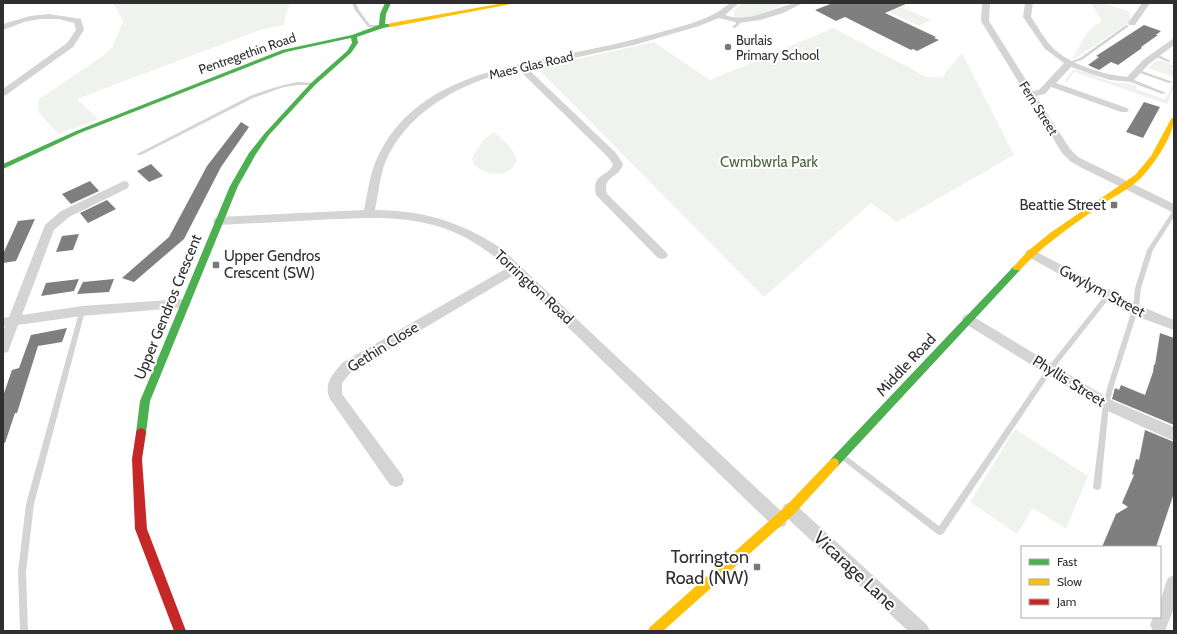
<svg xmlns="http://www.w3.org/2000/svg" width="1177" height="634" font-family="Cabin,sans-serif">
	<style>
		.green { fill: #f0f3ed }
		.building { fill: #7f7f7f }
		.lines { fill: none; stroke-linecap: round; stroke-linejoin: round }
		.lane { fill: #d4d4d4; fill-rule: evenodd }
		.street { fill: #d4d4d4; fill-rule: evenodd }
		.fast { fill: #4caf50; fill-rule: evenodd }
		.slow { fill: #ffc107; fill-rule: evenodd }
		.jam { fill: #c62828; fill-rule: evenodd }
		.poi-dot { fill: #787878; stroke: #fff; stroke-width: 1.5 }
		.labels { text-anchor: middle; stroke-width: 4; stroke-linejoin: round; paint-order: stroke }
		.far-poi-label { font-size: 13px; fill: #2f2f2f; stroke: #fff; text-anchor: start }
		.far-street-label { font-size: 13px; fill: #2f2f2f; stroke: #fff }
		.park-label { font-size: 15px; fill: #506641; stroke: #fff }
		.poi-label { font-size: 15px; fill: #2f2f2f; stroke: #fff; text-anchor: end }
		.street-label { font-size: 15px; fill: #2f2f2f; stroke: #fff }
		.near-poi-label { font-size: 18px; fill: #2f2f2f; stroke: #fff; text-anchor: end }
		.near-street-label { font-size: 18px; fill: #2f2f2f; stroke: #fff }
	</style>
	<rect width="100%" height="100%" fill="#fff"/>
	<path class="green" d="M110 3H290L286 14 284 25 260 30 77 99 98 119 59 134 39 113 38 100 103 56 113 46 123 21 115 6Z
		M742 3H780L783 5C768 11 750 22 734 16V11Z
		M1091 3H1101L1129 11 1131 21 1076 58 1072 59C1083 43 1083 31 1101 22V19Z
		M901 7 931 20 919 26 889 12Z
		M833 28 927 77H942L962 53 1014 155 897 222 871 203 764 297 537 68 654 42 710 80Z
		M1156 61H1162L1174 66 1171 69 1174 70V77L1148 68Z
		M1073 70C1086 69 1100 79 1112 82 1121 84 1130 82 1137 86L1136 89 1165 99 1174 82V88L1167 104 1074 72 1067 82 1064 81Z
		M494 132C503 140 514 149 517 160 514 166 512 170 506 172 495 177 473 171 472 158L484 139Z
		M1015 429 1088 476 1066 529 1033 508 1017 534 970 502Z"/>
	<path class="building" d="M833 3H908L885 13 936 37 934 38 939 40 917 51 913 49 911 50 845 17 836 21 815 10Z
		M1144 25 1161 31 1156 35H1158L1141 47 1142 48 1118 65 1111 62 1099 70 1088 65 1099 57 1096 56Z
		M1144 102 1160 107 1143 138 1126 132Z
		M241 122 249 127 221 167 184 239 134 282 122 278 169 237 207 166Z
		M151 164 163 176 149 182 137 171Z
		M90 181 99 191 71 204 62 194Z
		M107 200 116 209 88 223 80 213Z
		M35 219 16 261 3 263V254L18 221Z
		M79 234 73 250 56 252 62 236Z
		M79 279 74 291 41 296 46 283Z
		M114 279 109 292 77 294 83 282Z
		M67 328 62 342 38 346 17 413H15L5 443 3 442V396L12 370 19 368 31 335Z
		M1160 333 1174 338V425L1112 399 1115 388 1119 390 1121 385 1145 395 1153 372 1154 364 1155 365Z
		M1145 430 1174 442V493L1156 547H1102L1116 514 1128 507 1122 503 1134 475 1132 474 1136 459 1139 460Z"/>
	<g class="lines">
		<path class="lane" d="M352 3H356L359 10 370 25H378L380 26 379 27H368L355 10Z
			M736 19H738L740 24 735 28H733V26L736 24Z
			M1126 25 1129 26 1082 60 1069 64 1067 63 1080 58Z
			M1154 54H1156L1171 61 1168 62 1154 56Z
			M1137 70H1139L1173 82 1169 83 1137 72Z
			M1128 79H1132L1166 93 1162 94 1128 81Z
			M298 82 313 83 315 84 313 85H298L284 87 253 98 141 155H137V154L250 96C266 90 281 85 298 82Z
			M1174 211V217L1153 250 1141 288 1139 307 1114 385 1109 404 1101 487 1100 489 1097 490 1094 489 1093 487 1103 404 1108 385 1133 307 1135 288 1147 250 1172 212Z
			M1106 294H1110L1111 296 1052 371 943 534 940 535 937 534 841 459 839 457 841 455 843 454 845 455 939 526 1048 367Z
			M80 309H84L85 311 34 504 26 572 28 631H20L18 572 26 504Z"/>
		<path class="street" d="M730 3H739L725 15C754 25 776 3 803 3L783 13 760 20 739 23 719 18 699 26 634 45 527 68 616 153 623 164C619 179 602 175 607 194L666 252 668 255 666 258 662 259 658 258 596 195C591 172 609 178 613 164L608 157 518 69C468 80 414 106 389 154 380 171 379 191 375 210 425 211 459 221 501 248L783 513 782 510 784 505 790 502 796 505 927 625 930 631H908L786 517 787 520 785 526 779 528 773 526 514 275 352 371 342 383V394L402 475 404 480 402 485 396 487 390 485 330 399C323 384 333 374 342 363L507 268C449 212 391 216 316 220 284 222 251 223 219 225L215 224 213 221 215 218 219 217 364 210C368 191 370 172 379 154 414 85 488 70 558 56 592 49 627 42 661 32 685 25 711 20 730 3Z
			M982 3H990L989 21 1033 91 1039 90 1064 63 1045 49 1023 17 1025 3H1033L1031 17C1038 27 1044 39 1053 48 1069 64 1104 75 1127 77L1143 60 1174 38V45L1149 64 1132 82 1110 80 1071 67 1056 83 1127 108 1129 110 1127 112H1121L1051 87 1045 94 1036 96 1070 149 1078 157 1174 204V213L1082 168 1070 161 1062 153 981 21Z
			M1142 3H1150L1135 25H1129L1128 23Z
			M49 14 81 19 84 30 73 47 6 95 3 96V89L67 43 76 30 74 23 59 19H40L24 22 3 30V24L30 16Z
			M124 181 128 182 129 185 128 188 69 217 54 230 22 315 82 306 184 299 189 301 190 304 189 307 82 316 18 325 8 352 3 353V331L5 326H3V318L9 317 45 225 61 211Z
			M1031 249 1140 306 1174 320V330L1130 314 1027 256 1025 253 1027 250Z
			M969 314 1111 400 1174 427V441L1101 408 964 323 962 319 964 315Z
			M1174 575V608L1165 631H1153L1150 625 1153 617H1160C1160 601 1162 593 1168 578Z"/>
		<path class="fast" d="M385 3H391L386 14 385 24H393V26L383 28 357 37 358 43 351 53 315 85 269 135 256 154 238 186 150 401 146 433 145 436 141 438 137 436 136 433 140 401 230 186 249 153 265 133 311 83 347 51 352 43 351 38 286 52 80 133 3 169V164L76 131 282 50 352 35 379 25 380 14Z
			M1017 265 1021 268 1020 270 838 466 834 468 830 466 829 463 830 460 1014 266Z"/>
		<path class="slow" d="M504 3H516L391 27 388 25 391 23Z
			M1174 117C1174 136 1154 164 1141 178 1132 187 1117 195 1106 202 1076 223 1045 243 1020 270H1014L1013 268 1014 266 1028 251 1050 233 1135 175 1151 156 1171 119Z
			M834 458 838 460 839 463 838 466 794 514 663 631H648L650 627 786 506 830 460Z"/>
		<path class="jam" d="M141 428 145 430 146 433 142 459 147 529 186 631H174L135 529 132 459 136 433 137 430Z"/>
	</g>
	<g class="poi-dot">
		<circle cx="728" cy="47" r="4"/>
		<rect x="1110" y="201" width="8" height="8" rx="2"/>
		<rect x="212" y="261" width="8" height="8" rx="2"/>
		<rect x="753" y="563" width="8" height="8" rx="2"/>
	</g>
	<g class="labels">
		<g class="far-poi-label">
			<text x="736" y="45">Burlais<tspan x="736" dy="15">Primary School</tspan></text>
		</g>
		<g class="far-street-label">
			<text transform="translate(247 53) rotate(-19)" y="5">Pentregethin Road</text>
			<text transform="translate(531 65) rotate(-13)" y="5">Maes Glas Road</text>
			<text transform="translate(1039 108) rotate(58)" y="5">Fern Street</text>
		</g>
		<g class="park-label">
			<text x="769" y="167">Cwmbwrla Park</text>
		</g>
		<g class="poi-label">
			<text x="1106" y="210">Beattie Street</text>
			<text x="224" y="261" text-anchor="start">Upper Gendros<tspan x="224" dy="17">Crescent (SW)</tspan></text>
		</g>
		<g class="street-label">
			<text transform="translate(534 287) rotate(43)" y="5">Torrington Road</text>
			<text transform="translate(1102 291) rotate(28)" y="5">Gwylym Street</text>
			<text transform="translate(168 307) rotate(-68)" y="5">Upper Gendros Crescent</text>
			<text transform="translate(383 347) rotate(-32)" y="5">Gethin Close</text>
			<text transform="translate(906 365) rotate(-47)" y="5">Middle Road</text>
			<text transform="translate(1069 381) rotate(32)" y="5">Phyllis Street</text>
		</g>
		<g class="near-poi-label">
			<text x="749" y="563">Torrington<tspan x="749" dy="21">Road (NW)</tspan></text>
		</g>
		<g class="near-street-label">
			<text transform="translate(855 571) rotate(43)" y="6">Vicarage Lane</text>
		</g>
	</g>
	<rect width="1177" height="634" fill="none" stroke="#2f2f2f" stroke-width="8"/>
	<rect x="1021" y="546" width="140" height="72" fill="#ffffff" stroke="#acacac"/>
	<rect x="1029" y="559" width="20" height="6" fill="#4caf50" stroke="#acacac"/>
	<text x="1057" y="566" font-size="12" fill="#2f2f2f">Fast</text>
	<rect x="1029" y="579" width="20" height="6" fill="#ffc107" stroke="#acacac"/>
	<text x="1057" y="586" font-size="12" fill="#2f2f2f">Slow</text>
	<rect x="1029" y="599" width="20" height="6" fill="#c62828" stroke="#acacac"/>
	<text x="1057" y="606" font-size="12" fill="#2f2f2f">Jam</text>
</svg>
